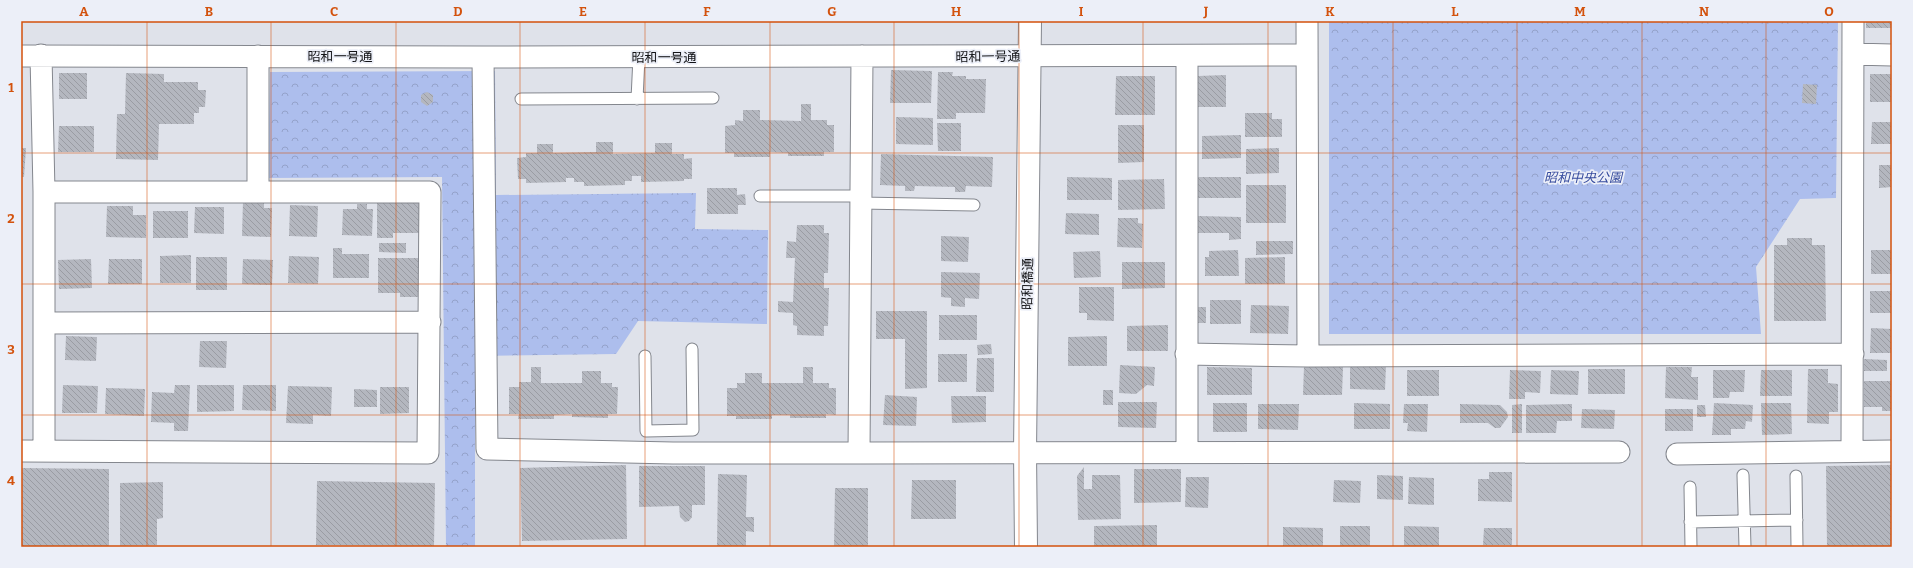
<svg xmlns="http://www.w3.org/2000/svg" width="1913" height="568" font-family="Bitter,'Noto Sans JP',serif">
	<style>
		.park { fill: url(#park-crowns) }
		.building { fill: url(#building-back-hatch) }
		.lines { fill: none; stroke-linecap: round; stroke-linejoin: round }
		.service-casing { stroke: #84878e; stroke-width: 13 }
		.minor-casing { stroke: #84878e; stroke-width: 23 }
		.tertiary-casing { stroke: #84878e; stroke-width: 24 }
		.service { stroke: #fff; stroke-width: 11 }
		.minor { stroke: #fff; stroke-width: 21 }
		.tertiary { stroke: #fff; stroke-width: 22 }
		.grid { fill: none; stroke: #d3520d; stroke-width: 1; stroke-opacity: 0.55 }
		.labels { text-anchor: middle; stroke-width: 3.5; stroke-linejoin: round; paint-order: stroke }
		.street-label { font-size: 13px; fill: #121316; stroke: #eceff8 }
		.park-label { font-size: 13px; font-style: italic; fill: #354a9d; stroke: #eceff8 }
		.neatline { fill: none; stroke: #d3520d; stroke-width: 1.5 }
		.grid-label { font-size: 13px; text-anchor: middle; font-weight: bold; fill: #d3520d }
	</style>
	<defs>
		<pattern id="park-crowns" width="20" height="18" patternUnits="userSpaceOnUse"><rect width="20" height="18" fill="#adbeed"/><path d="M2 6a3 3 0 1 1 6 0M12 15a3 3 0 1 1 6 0" fill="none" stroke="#94a2ca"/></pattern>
		<pattern id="building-back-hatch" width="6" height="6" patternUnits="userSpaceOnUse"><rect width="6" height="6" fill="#b4b7bf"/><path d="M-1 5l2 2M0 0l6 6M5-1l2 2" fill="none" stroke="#9a9ca3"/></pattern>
	</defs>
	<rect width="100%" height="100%" fill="#dfe2ea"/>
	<path class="park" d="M1329 21H1838L1836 198 1800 199 1756 267 1761 334H1329Z
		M495 71 496 195 696 193 695 229 768 230 767 324 638 321 616 354 475 356V547H446L442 177 268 178 270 72Z"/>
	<path class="building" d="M1866 21H1892V28H1866Z
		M891 70 932 71 931 103H890Z
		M938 72H953L952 76H966V79H986L985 113H956V119H937Z
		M59 73H87V99H59Z
		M126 73 164 74V82H198V90H206L205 107H199V113H194V124H159L158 160 116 159 117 114H125Z
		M1870 74H1892V102H1870Z
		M1226 75V107H1198V76Z
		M1116 76H1155V115H1115Z
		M1803 84 1817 85 1816 104 1802 103Z
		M427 92 433 95V102L427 106 421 102V95Z
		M801 104H811V120H827V125H834V152H824V156H788V153L770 152V157H734V153H725V126L735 125V120L743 121V110H760V120L801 121Z
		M1245 113H1272V119H1282V137H1245Z
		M896 117 933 118V145L896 144Z
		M1872 122H1892V144H1871Z
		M937 123H961V151H938Z
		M1118 125H1144V162L1118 163Z
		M59 126H94V152H58Z
		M1241 135V158L1202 159V136Z
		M596 142H613V154L655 153V143H672V154H684V159L692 158V179H684V181L641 182V176H632V181H625V185L584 186V182H574V178H566V182L526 183V179H518L517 158 526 157V153H537V144H553V153L596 152Z
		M21 148H26L24 177H21Z
		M1279 148V173L1246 174V149Z
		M881 154 993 157 992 187 966 186 965 192H955V187L915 186 914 191H905V186L880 185Z
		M1879 165H1892V187L1879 188Z
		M1067 177 1112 178V200H1067Z
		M1198 177H1241V198H1198Z
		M1164 179 1165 209 1118 210V180Z
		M1246 185H1286V223H1246Z
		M707 188H737V195L745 194 746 205H738V214H707Z
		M243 201 264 202V208H272L271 237 242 236Z
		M377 202H420V233H393V238H377Z
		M357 204H367V209H373L372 236 342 235 343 209H357Z
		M290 205 318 206 317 237 289 236Z
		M107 206H133V215H146V238L106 237Z
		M195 207H224V234L194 233Z
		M153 211H188V238H153Z
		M1066 213 1099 214V235L1065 234Z
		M1198 216 1241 217V239L1229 240V233H1198Z
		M1118 218H1138V223L1143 224 1142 248 1117 247Z
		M797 225H824V233H829L828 273H824V288H829L828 326H824V336L797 335V326L793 325V313L778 312V301L793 302 795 258H786L787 241 796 242Z
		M941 236 969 237 968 262 941 261Z
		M1787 238H1812V245H1825L1826 321H1774V245H1787Z
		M1256 241H1293V254L1256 255Z
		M379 243H406V253L379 252Z
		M333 248H342V254H369V278H333Z
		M1238 250 1239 276H1205V257H1209V251Z
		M1871 250H1892V274H1871Z
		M1100 251 1101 277 1074 278 1073 252Z
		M191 255V283H160V256Z
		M289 256 319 257 318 284 288 283Z
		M196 257H227V290H196Z
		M1285 257V284H1245V258Z
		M378 258H419V297H400V293H378Z
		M91 259 92 288 59 289 58 260Z
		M109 259H142V284H108Z
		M243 259 273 260 272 285 242 284Z
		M1122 262H1165V288L1122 289Z
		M941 272 980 273 979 299 965 298V307L951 306V298L941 297Z
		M1079 287H1114V321L1087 320V313H1079Z
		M1870 291H1892V313H1870Z
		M1210 300H1241V324H1210Z
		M1251 305 1289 306 1288 334 1250 333Z
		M1195 307H1206V323H1196Z
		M876 311H927V388L905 389V339H876Z
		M939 315H977V340H939Z
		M1168 325V351H1127V326Z
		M1871 328 1892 329V353H1870Z
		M66 336 97 337 96 361 65 360Z
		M1107 336V366H1068V337Z
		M200 341H227L226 368 199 367Z
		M991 344 992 354 978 355 977 345Z
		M938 354H967V382H938Z
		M977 358H994V392H976Z
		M1864 359 1887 360V371H1864Z
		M1120 365 1155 367 1154 386 1147 385 1136 394 1119 393Z
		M1350 365H1386L1385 390 1350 389Z
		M1304 366 1343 367 1342 395H1303Z
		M531 367H541V383H582V371H601V383H612V387H618L617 414H608V418L572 417V414L554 415V419H518L519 414H509V387H519V382H531Z
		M803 367H813V383H829V388H836V415L826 414V418H790V415H772V419H736V416H727V388H737V383H745V373H762V383H803Z
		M1207 367 1252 368V395H1207Z
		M1666 367H1692L1691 377H1698V400L1665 398Z
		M1588 369H1625V394H1588Z
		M1808 369H1828V383L1838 384V412H1829V424L1807 423Z
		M1407 370H1439V396H1407Z
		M1510 370 1541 371 1540 393 1525 392V399H1509Z
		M1551 370 1579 371 1578 395 1550 394Z
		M1713 370H1745L1744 392H1730L1729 398H1713Z
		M1761 370H1792V396H1760Z
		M1864 381H1892V411H1882V407H1864Z
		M63 385 98 386 97 413H62Z
		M175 385H190L188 431H174V423L151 422 152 392 174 393Z
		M197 385H234V411L197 412Z
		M243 385H276V411L242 410Z
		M288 386 332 387 331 416 313 415V424L286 423Z
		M380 387H409V413L380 414Z
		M106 388 145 389 144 416 105 414Z
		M354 389 377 390V407H354Z
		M1103 390H1113V405H1103Z
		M885 395 917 397 916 426 883 425Z
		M951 396H986V422L952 423Z
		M1118 402H1157L1156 428 1118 427Z
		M1213 403H1247V432H1213Z
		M1354 403 1390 404V429H1354Z
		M1714 403 1753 405 1752 422 1746 421 1745 429H1731V435H1712Z
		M1761 403H1791L1792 434 1762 435Z
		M1258 404H1299L1298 430 1258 429Z
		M1404 404H1428L1427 432 1407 431 1408 423H1403Z
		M1460 404 1500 405 1507 412 1508 417 1500 428H1495L1488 423H1460Z
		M1522 404V433H1512V405Z
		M1572 404V421H1557L1556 433H1526V405Z
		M1697 405H1705L1706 417H1697Z
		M1582 409 1615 410 1614 429 1581 428Z
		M1665 409H1693V431H1665Z
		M626 465 627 539 522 541 520 468Z
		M1892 465V547H1827L1826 466Z
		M639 466H705V505H692V517L689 521 685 522 680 517 679 506 639 507Z
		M1084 467V489H1092V475H1120L1121 519 1078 520 1077 476Z
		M21 468 109 469V547H21Z
		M1134 469H1181V502L1134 503Z
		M1489 472H1512V502L1478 501V479H1489Z
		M718 474 747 475 746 517H754V532L746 531V547H717Z
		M1377 475 1403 476V500L1377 499Z
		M1186 477H1209L1208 508 1185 507Z
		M1409 477 1434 478V505L1408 504Z
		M912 480H956V519H911Z
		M1334 480 1361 481 1360 503 1333 502Z
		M317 481 435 483 434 546 316 545Z
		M163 482V518L157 519V545L120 546V483Z
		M835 488H868V547H834Z
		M1157 525V547H1094V526Z
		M1340 526H1370V547H1340Z
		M1404 526 1439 527V547H1404Z
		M1283 527 1323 528V547H1283Z
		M1484 528H1512V545H1483Z"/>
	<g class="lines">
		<g class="service-casing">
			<path id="service" d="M521 99 713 98
				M637 99 639 57
				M760 196H860
				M860 203 974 205
				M645 356 646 431 693 430 692 349
				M1743 475 1745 547
				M1796 476 1797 547
				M1690 487 1691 547
				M1690 522 1797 520"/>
		</g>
		<g class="minor-casing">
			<path id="minor" d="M1307 21 1308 356
				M1853 54 1892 55
				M41 55 44 192V451
				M21 56 483 57 1306 55
				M483 57 487 449 673 453H859L1619 452
				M1187 57V451
				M258 191V56
				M45 323 430 322
				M1186 354 1308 356 1853 354
				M21 451 428 453 430 192H44
				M1852 451 1853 21
				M859 453 862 56
				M1677 454 1892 451"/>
		</g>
		<g class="tertiary-casing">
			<path id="tertiary" d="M1026 547 1025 452 1030 21"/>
		</g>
		<use href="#service" class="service"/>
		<use href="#minor" class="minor"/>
		<use href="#tertiary" class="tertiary"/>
	</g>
	<path class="grid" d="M147 21V547M271 21V547M396 21V547M520 21V547M645 21V547M770 21V547M894 21V547M1019 21V547M1143 21V547M1268 21V547M1393 21V547M1517 21V547M1642 21V547M1766 21V547M21 153H1892M21 284H1892M21 415H1892"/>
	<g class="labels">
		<g class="street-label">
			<text x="340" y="61">昭和一号通</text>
			<text transform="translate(988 56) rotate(-1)" y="5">昭和一号通</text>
			<text x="664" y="62">昭和一号通</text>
			<text transform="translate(1027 284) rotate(-89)" y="5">昭和橋通</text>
		</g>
		<g class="park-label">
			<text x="1583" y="182">昭和中央公園</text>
		</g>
	</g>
	<rect width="1913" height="568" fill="none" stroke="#eceff8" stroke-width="44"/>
	<rect x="22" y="22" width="1869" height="524" class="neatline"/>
	<g class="grid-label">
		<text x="84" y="16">A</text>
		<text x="209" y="16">B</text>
		<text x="334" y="16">C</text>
		<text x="458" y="16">D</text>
		<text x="583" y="16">E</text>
		<text x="707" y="16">F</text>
		<text x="832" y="16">G</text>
		<text x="956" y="16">H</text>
		<text x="1081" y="16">I</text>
		<text x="1206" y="16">J</text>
		<text x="1330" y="16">K</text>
		<text x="1455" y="16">L</text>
		<text x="1580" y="16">M</text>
		<text x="1704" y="16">N</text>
		<text x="1829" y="16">O</text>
		<text x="11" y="92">1</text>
		<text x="11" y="223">2</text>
		<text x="11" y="354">3</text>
		<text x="11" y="485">4</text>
	</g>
</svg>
